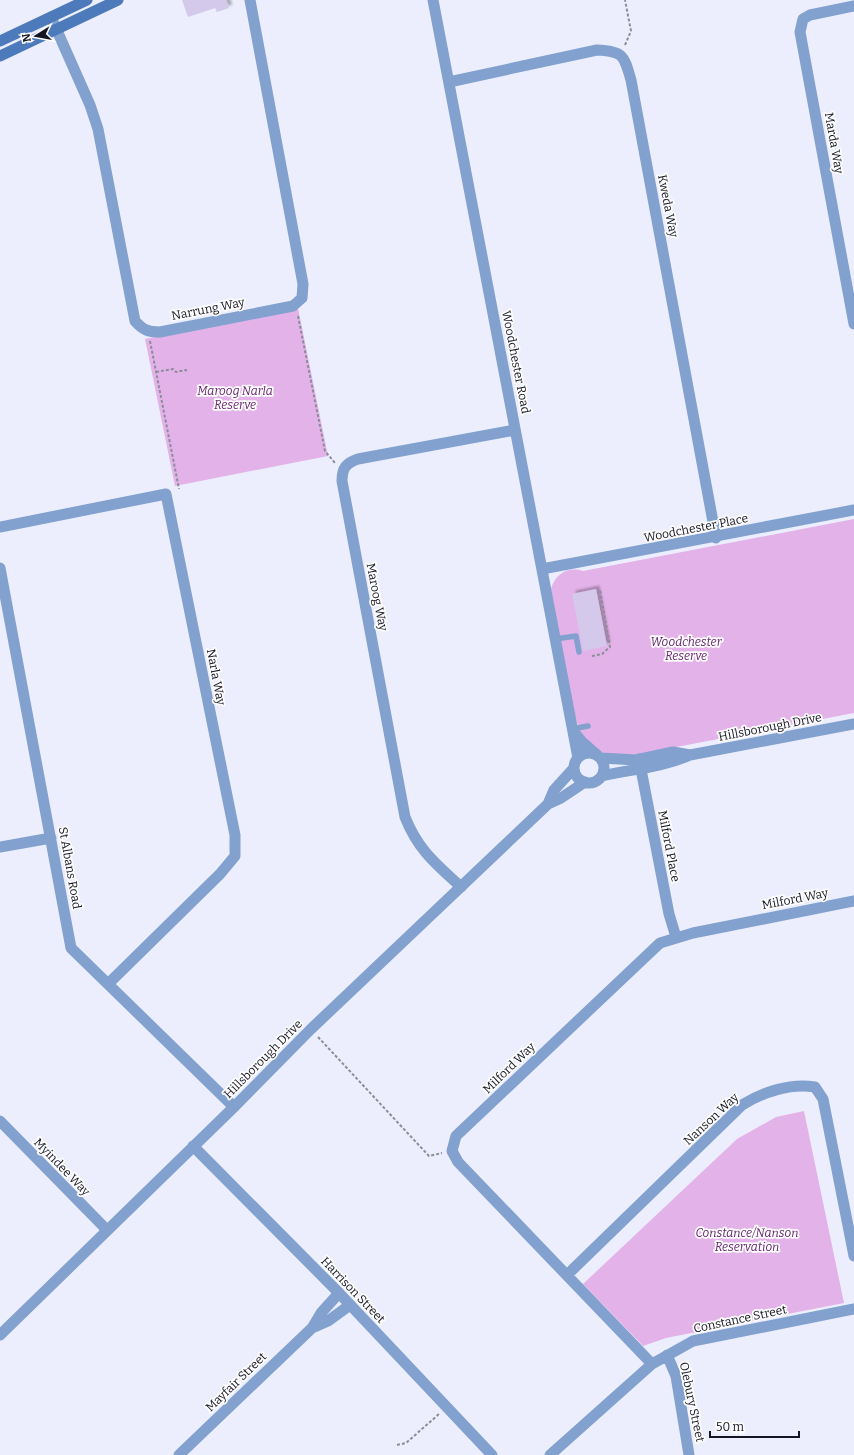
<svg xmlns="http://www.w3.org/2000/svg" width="854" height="1455" font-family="Bitter,serif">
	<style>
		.green { fill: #e3b2e9 }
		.building { fill: #d4c8eb; filter: url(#shadow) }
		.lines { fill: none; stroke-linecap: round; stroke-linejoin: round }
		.path { stroke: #8c8d9b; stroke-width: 2; stroke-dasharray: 3 2; stroke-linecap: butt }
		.service { stroke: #82a1ce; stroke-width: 5.5 }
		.minor { stroke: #82a1ce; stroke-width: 11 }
		.tertiary { stroke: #82a1ce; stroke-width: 11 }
		.secondary { stroke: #4c7aba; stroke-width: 11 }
		.labels { text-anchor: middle; stroke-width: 3.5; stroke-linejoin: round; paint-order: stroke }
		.street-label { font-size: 12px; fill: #141522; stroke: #fdfdfd }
		.park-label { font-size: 12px; font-style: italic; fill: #64246e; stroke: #fdfdfd }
	</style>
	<defs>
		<filter id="shadow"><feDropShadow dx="3.5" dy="-3.5" stdDeviation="1" flood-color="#0004"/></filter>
	</defs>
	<rect width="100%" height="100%" fill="#eceefd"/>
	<path class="green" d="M298 308 328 456 175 486 145 339Z
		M854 519V713L624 757 609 758 595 750 582 737 573 711 551 589C555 574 568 566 583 571Z
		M804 1111 844 1303 666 1338 643 1346 583 1284 737 1139 776 1117Z"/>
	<path class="building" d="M182 0H226L229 8 217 12 215 8 188 17Z
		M596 589 607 646 583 651 572 594Z"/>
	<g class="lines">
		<path class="path" d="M625 45 631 31 625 0
			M298 316 325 451 335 463
			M150 341 179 489
			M156 372 173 369 176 372 186 370 187 373
			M592 656 602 654 610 647 600 590
			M318 1037 429 1156 442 1153
			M397 1445 406 1443 439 1414"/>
		<path class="service" d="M555 639 576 636 579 652
			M572 729 588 726"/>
		<path class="minor" d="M433 0 578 758
			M854 6 810 15 803 19 800 32 854 324
			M51 17 90 105 98 129 135 321C143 330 148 332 160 332L293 306 302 298 303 284 250 0
			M449 82 597 50C624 51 624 56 631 80L716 538
			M0 527 166 494 235 835V856L220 874 108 984
			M0 568 71 948 234 1107
			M542 569 854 510
			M574 732 582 742 597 755
			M639 759 669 914 676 937
			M0 847 51 838
			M461 887C436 864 418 850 405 817L342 481C342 468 346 463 358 459L515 430
			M0 1121 107 1230
			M567 1275 742 1105C763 1092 790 1083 815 1087L823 1099 854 1256
			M312 1328 328 1321 350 1305
			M667 1355 676 1376 689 1455
			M652 1364 458 1162 452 1151 456 1136 660 943 693 933 854 901
			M179 1455 312 1328 321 1313 339 1293
			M550 1455 652 1364 693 1341 854 1309"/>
		<path class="tertiary" d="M574 768a15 15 0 1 1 30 0a15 15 0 1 1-30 0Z
			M601 758 636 760 673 752 690 755
			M602 776C632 769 661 768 690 755L854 724
			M548 804 554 790 574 768
			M193 1146 339 1293 492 1455
			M0 1335 234 1107 311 1029 548 804 561 798 585 782"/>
		<path class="secondary" d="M0 41 87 0
			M0 56 118 0"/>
	</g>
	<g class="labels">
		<g class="street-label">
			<text transform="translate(834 143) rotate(80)" y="4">Marda Way</text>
			<text transform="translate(668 206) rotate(79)" y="4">Kweda Way</text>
			<text transform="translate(208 309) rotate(-11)" y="4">Narrung Way</text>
			<text transform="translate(516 362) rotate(79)" y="4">Woodchester Road</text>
			<text transform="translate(696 528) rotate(-11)" y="4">Woodchester Place</text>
			<text transform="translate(377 597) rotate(79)" y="4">Maroog Way</text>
			<text transform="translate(216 677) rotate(79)" y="4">Narla Way</text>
			<text transform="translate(770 727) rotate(-11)" y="4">Hillsborough Drive</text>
			<text transform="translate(669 846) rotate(79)" y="4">Milford Place</text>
			<text transform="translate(70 868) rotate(80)" y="4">St Albans Road</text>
			<text transform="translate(795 899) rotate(-11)" y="4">Milford Way</text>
			<text transform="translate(263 1059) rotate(-45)" y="4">Hillsborough Drive</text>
			<text transform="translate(509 1068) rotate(-44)" y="4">Milford Way</text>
			<text transform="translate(711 1119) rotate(-43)" y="4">Nanson Way</text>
			<text transform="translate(62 1167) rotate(46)" y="4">Myindee Way</text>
			<text transform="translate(353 1290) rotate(46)" y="4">Harrison Street</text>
			<text transform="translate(740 1319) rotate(-12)" y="4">Constance Street</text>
			<text transform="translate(236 1382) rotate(-44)" y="4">Mayfair Street</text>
			<text transform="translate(692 1402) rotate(78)" y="4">Olebury Street</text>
		</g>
		<g class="park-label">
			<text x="235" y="395">Maroog Narla<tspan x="235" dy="14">Reserve</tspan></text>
			<text x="686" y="646">Woodchester<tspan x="686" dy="14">Reserve</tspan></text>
			<text x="747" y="1237">Constance/Nanson<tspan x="747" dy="14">Reservation</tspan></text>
		</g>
	</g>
	<g transform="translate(36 36) rotate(259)" stroke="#fdfdfd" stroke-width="3" paint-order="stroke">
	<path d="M0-3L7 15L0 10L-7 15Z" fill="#141522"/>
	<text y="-6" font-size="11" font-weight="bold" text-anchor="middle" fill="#141522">N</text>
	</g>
	<path d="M710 1431v6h89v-6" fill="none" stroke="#141522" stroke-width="2"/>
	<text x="716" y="1431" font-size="12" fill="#141522" stroke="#fdfdfd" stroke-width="3" paint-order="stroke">50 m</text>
</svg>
